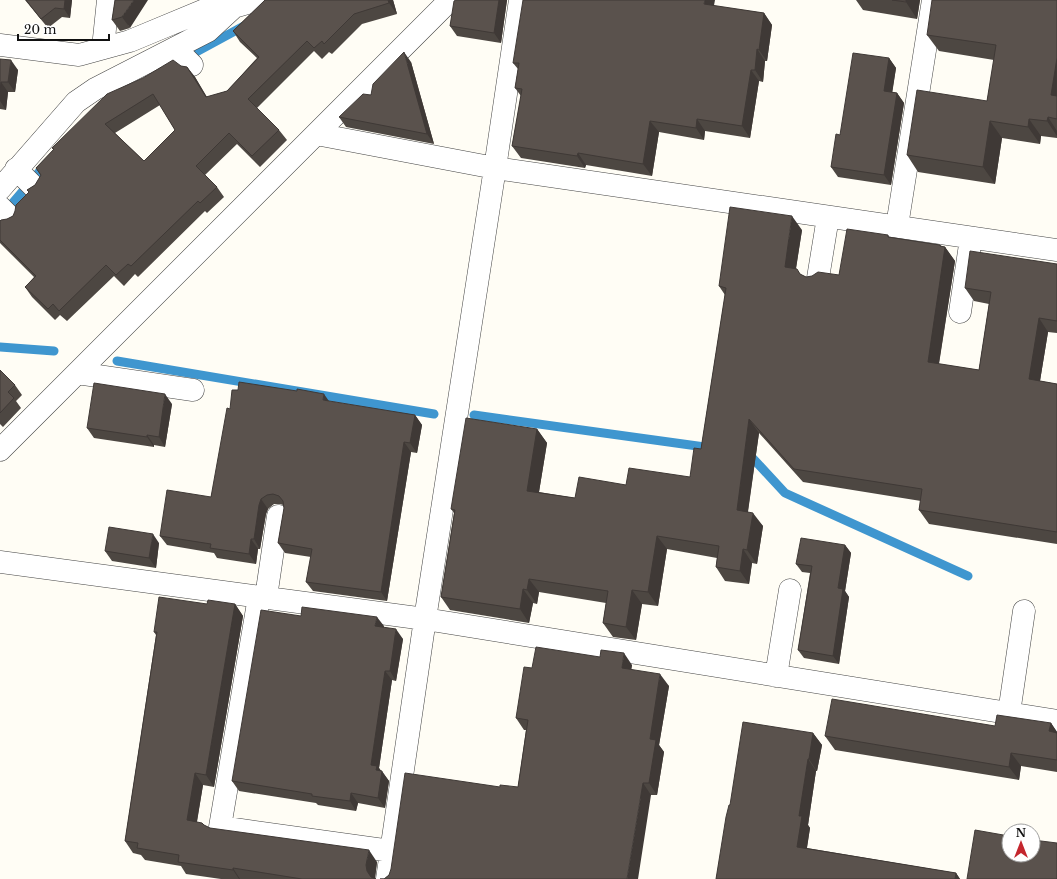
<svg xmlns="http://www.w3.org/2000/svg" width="1057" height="879" font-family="'Libre Baskerville',serif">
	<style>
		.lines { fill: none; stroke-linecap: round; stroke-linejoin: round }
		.stream { stroke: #3f96cf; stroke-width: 9 }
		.minor-casing { stroke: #444; stroke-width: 23 }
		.minor { stroke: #fff; stroke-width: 22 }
		.wall { fill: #4d4742; fill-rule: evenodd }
		.shaded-wall { fill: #3f3936 }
		.building { fill: #5a524d; stroke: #3f3936; fill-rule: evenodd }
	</style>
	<rect width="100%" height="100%" fill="#fffdf5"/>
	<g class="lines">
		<path class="stream" d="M185 58 244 26
			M5 212 46 164
			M0 347 54 351
			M117 361 434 414
			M474 415 712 448
			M747 452 785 493 968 576"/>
		<g class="minor-casing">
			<path id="minor" d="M0 45 79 55 130 41 207 9 234 7 258 0
				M103 48 108 0
				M175 48 192 65
				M316 134 495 168 1057 250
				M16 169 34 187
				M0 189 76 102 95 89 208 31 234 7
				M0 207 11 218
				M897 226 933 0
				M818 278 828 217
				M960 312 971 238
				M77 373 193 390
				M0 450 450 0
				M0 562 425 619 1057 721
				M259 597 220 827 391 851
				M266 597 278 516
				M776 676 790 590
				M1009 713 1024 611
				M387 879 425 619 495 168 520 0"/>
		</g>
		<use href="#minor" class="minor"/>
	</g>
	<path class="wall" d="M25 0H72L70 18 62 17 48 28Z
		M115 0 130 28 120 31 112 20Z
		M265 0H393L397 14 362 24 332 54 329 52 322 59 314 51 257 108 279 130 287 140 260 167 237 144 205 175 217 187 224 197 207 213 205 211 138 277 135 274 124 286 114 276 67 321 60 315 55 320 32 297 25 287 34 277 0 243V221L7 219 13 216 29 192 27 190 35 185 41 176 36 168 54 150 52 148 181 66 187 67 195 77 207 97 227 91 257 58 240 42 233 31ZM160 105 175 130 144 161 115 133Z
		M456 0H507L501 43 457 36 450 26Z
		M856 0H920L917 19 863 10Z
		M1057 0V138L1041 136 1040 144 1002 138 995 184 918 172 907 155 987 101 994 60 939 51 927 35Z
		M714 6 764 13 772 25 767 61H765L763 82 759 81 750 138 705 131 704 140 659 132 652 176 586 165 585 168 521 158 512 146 521 96 515 88 518 69 513 63Z
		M889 58 896 68 892 92 897 93 904 103 891 185 838 177 831 167 840 135Z
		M0 59 18 70 15 92H8L6 110 0 109Z
		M411 62 434 144 346 127 339 117 371 95Z
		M802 230 796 269 800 274 806 277 839 275 888 235 889 237 940 245 941 246 945 247 955 261 939 364 979 370 989 304 974 301 965 288 1057 264V333L1048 332 1040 381 1057 384V544L929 524 919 510 921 501 803 482 759 433 748 512 763 526 757 564 752 563 749 584 725 581 716 567 717 558 667 549 658 606 642 604 636 640 613 637 603 623 606 603 539 592 537 604 533 603 529 623 450 610 441 597 454 513 451 509 537 429 547 443 539 492 575 498 626 485 690 477 701 449 725 295 719 286Z
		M0 370 15 385 22 395 16 401 21 408 3 427 0 424Z
		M329 402 415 415 422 425 417 453 411 452 387 601 313 591 306 582 311 557 285 553 278 543 284 508 283 505 280 504H274L268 509 266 514 260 549H258L256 564 217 558 214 553 167 545 160 536 211 497 230 409Z
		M172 404 165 447 154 445V447L94 438 87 428Z
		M159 543 156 568 112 561 105 551Z
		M845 545 851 553 845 591 849 597 839 664 804 658 798 650 810 573 802 572 796 564Z
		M207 604H235L243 616 214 787 203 785 197 822 210 828 377 862 375 877V879H376H221L186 874 181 866 145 860 141 855 133 853 125 841 156 635 154 632Z
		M301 616 384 626 383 627 403 639 396 681 392 680 379 768 389 781 385 808 358 803 356 811 318 805 316 803 239 791 232 781Z
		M632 665 631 669 669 686 659 745 664 752 657 795H651L384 879 500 787H518L526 730H524L516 718 532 668Z
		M1051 723 1057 732V772L1021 766 1019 780 835 750 825 736Z
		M813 733 822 745 817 771H816L808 825 810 828 807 848 956 873 960 879H716L730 805Z"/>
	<path class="shaded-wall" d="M65 0H72L70 18 64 9Z
		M134 0H148L130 28 122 17Z
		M388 0H393L397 14 389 3Z
		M499 0H507L501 43 494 33Z
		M705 0H715L712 16 704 4Z
		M906 0H920L917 19 906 2Z
		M764 13 772 25 767 61 759 50Z
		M757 49 765 61 763 82 755 70Z
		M404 52 411 62 434 144 427 134Z
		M889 58 896 68 891 101 884 91Z
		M1057 58V103L1051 95Z
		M11 60 18 70 15 92 8 82Z
		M187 67 195 77 213 108 206 97Z
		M751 70 759 81 750 138 742 126Z
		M1 82 8 92 6 110 0 101V92Z
		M897 93 904 103 891 185 884 175Z
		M1048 117 1057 131V136L1047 121Z
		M697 119 705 131 704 140 696 128Z
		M1029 119 1041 136 1040 144 1028 127Z
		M650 121 659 132 652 176 643 164Z
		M990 121 1002 138 995 184 983 167Z
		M578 153 586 165 585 168 577 156Z
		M792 216 802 230 794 280 785 267Z
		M940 245 945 251V247L955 261 937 375 928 362Z
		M1039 318 1048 332 1038 393 1029 379Z
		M165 394 172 404 165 447 159 437Z
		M324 394 331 404 323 400Z
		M415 415 422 425 417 453 410 443Z
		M749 419 759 433 746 524 737 510Z
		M537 429 547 443 537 504 527 491Z
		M147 435 154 445V447L147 437Z
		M404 442 411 452 387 601 381 592Z
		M261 499 268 509 266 514 260 549 254 539 259 505Z
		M753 513 763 526 757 564 747 550Z
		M153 534 159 543 156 568 149 558Z
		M657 536 667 549 658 606 648 592Z
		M251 539 258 549 256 564 249 554Z
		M845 545 851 553 845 591 849 597 839 664 833 656 838 588Z
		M743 549 752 563 749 584 740 571Z
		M529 579 539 592 537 604 527 590Z
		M523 589 533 603 529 623 520 609Z
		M632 590 642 604 636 640 626 627Z
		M235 604 243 616 214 787 206 775Z
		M377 617 384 626 382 635 375 626Z
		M396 629 403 639 396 681 390 671Z
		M624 653 632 665 630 680 622 668Z
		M385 671 392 680 379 768 382 773V771L389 781 385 808 378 798 371 765Z
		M660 674 669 686 659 745 664 752 657 795 649 783 650 739Z
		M1051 723 1057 732V743L1049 731Z
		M813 733 822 745 817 771 809 759Z
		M1011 753 1021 766 1019 780 1009 767Z
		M808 759 816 771 808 825 810 828 805 859 797 847 799 816Z
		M195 773 203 785 195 832 187 820Z
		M643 783 651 795 638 879H627Z
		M351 793 358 803 356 811 350 801Z
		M369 850 377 862 375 879H372L367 871 366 865Z
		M233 868 240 879H239L233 870Z
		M956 873 960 879H955Z"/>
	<path class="building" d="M26 0H65L64 9 55 8 41 19Z
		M115 0H134L122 17 112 20Z
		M265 0H388L389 3 354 14 324 44 322 41 314 48 307 41 248 99 279 130 252 156 229 133 196 166 217 187 200 203 198 201 131 266 128 264 116 275 106 265 59 311 53 304 48 309 25 287 36 276 0 240V221L1 220 7 219 13 216 15 211 16 205 29 192 27 190 35 185 41 175 36 168 54 149 52 148 107 94 143 78 173 60 181 66 187 67 206 97 227 91 259 57 233 31ZM153 94 175 130 144 161 105 124Z
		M456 0H499L494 33 450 26 454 1Z
		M523 0H705L704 4 764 13 759 50 757 49 755 70H751L742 126 697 119 696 128 650 121 643 164 578 153 577 156 512 146 522 89 515 88 519 63H513Z
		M892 0H906V2Z
		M932 0H1057V58L1051 95 1057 96V119L1048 117 1047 121 1029 119 1028 127 990 121 983 167 907 155 917 90 987 101 996 45 927 35Z
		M404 52 427 134 339 117 363 94 371 95 373 84Z
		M853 53 889 58 884 91 897 93 884 175 831 167 836 134 840 135Z
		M0 59 11 60 8 82H1L0 92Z
		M730 207 792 216 785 267 797 269 800 274 806 277 812 276 818 272 839 275 847 229 888 235V237L940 245V246L945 247 928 362 979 370 991 292 965 288 970 251 1057 264V321L1039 318 1029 379 1057 384V532L919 510 922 489 794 469 749 419 737 510 753 513 747 550 743 549 740 571 716 567 719 546 657 536 648 592 632 590 626 627 603 623 608 591 529 579 527 590 523 589 520 609 441 597 455 510 451 509 466 418 537 429 527 491 575 498 579 477 626 485 629 468 690 477 694 448 701 449 726 288 719 286Z
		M0 370 15 385 8 392 14 398 0 413Z
		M239 382 297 391V389L324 394 323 400 415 415 410 443 404 442 381 592 306 582 312 549 278 543 284 508 283 501 279 496 273 494 267 495 261 499 259 505 254 539H251L249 554 210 548 211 544 160 536 167 490 211 497 227 408 230 409 232 390H238Z
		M94 383 165 394 159 437 147 435V437L87 428Z
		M109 527 153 534 149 558 105 551Z
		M801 538 845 545 838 588 843 589 833 656 798 650 812 566 796 564Z
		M159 597 207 604 208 600 235 604 206 775 195 773 187 820 202 823 204 825 210 828 369 850 366 865 367 871 371 877 376 879H302L233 868V870L178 862 179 855 137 848 138 843 125 841 157 632H154Z
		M302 607 377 617 375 626 396 629 390 671H385L371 765 377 766 376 770 382 771 378 798 351 793 350 801 312 796V794L232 781 261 610 301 616Z
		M536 647 600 657 601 650 624 653 622 668 660 674 650 739 656 740 649 783H643L627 879H380H384L389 875 391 869 405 773 500 787V785L518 787 528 720 516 718 524 667 532 668Z
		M832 699 995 726 997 715 1051 723 1049 731 1057 733V760L1011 753 1009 767 825 736Z
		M743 722 813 733 809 759H808L799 816H802L797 847 956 873 955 879H716L726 817 729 805H730Z
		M975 830 1009 836V855H1033V840L1057 843V879H967Z"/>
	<g transform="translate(1021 843)"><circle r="19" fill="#ffffff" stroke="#a0a0a0"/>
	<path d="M0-3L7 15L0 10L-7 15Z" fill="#c4262e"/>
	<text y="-6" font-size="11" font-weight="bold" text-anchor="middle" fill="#111111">N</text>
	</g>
	<path d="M18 34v6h91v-6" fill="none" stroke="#111111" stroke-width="2"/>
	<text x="24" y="34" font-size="12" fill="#111111" stroke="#ffffff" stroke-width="3" paint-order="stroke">20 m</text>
</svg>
